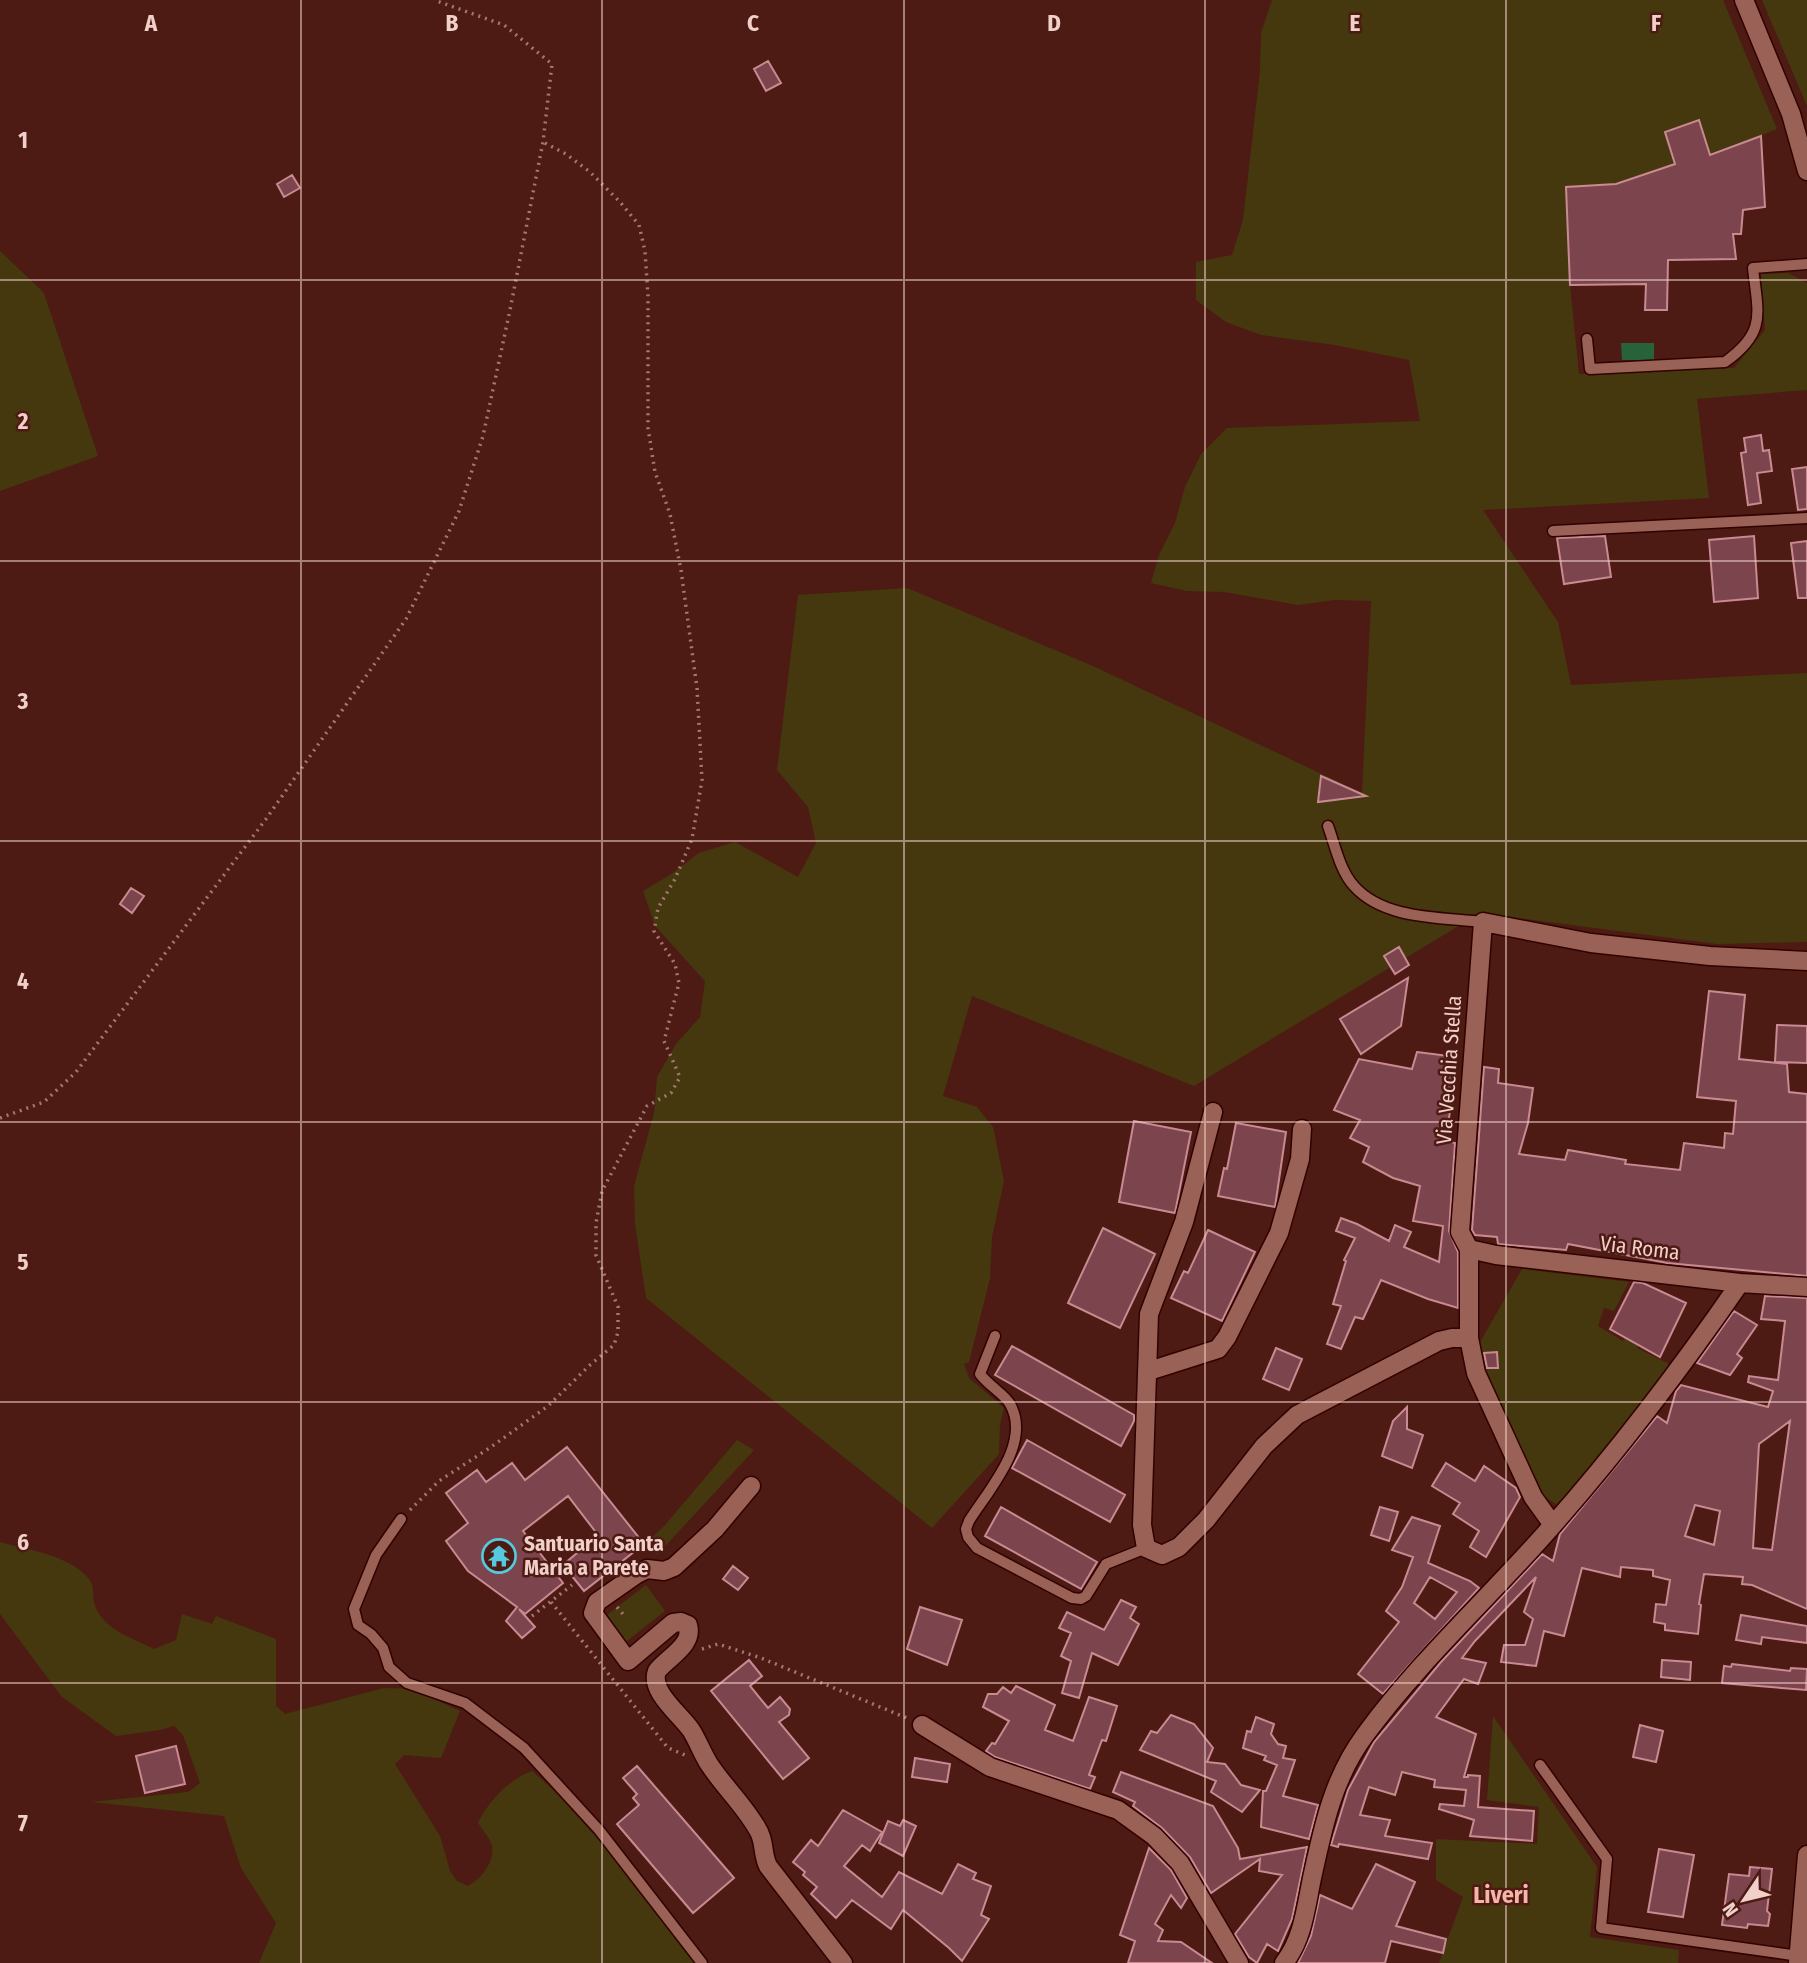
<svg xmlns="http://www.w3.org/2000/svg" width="1807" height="1963" font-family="'Fira Sans Condensed',sans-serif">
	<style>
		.green { fill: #45380e }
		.water { fill: #27623a }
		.building { fill: #7c444c; stroke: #c98a92; stroke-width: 2; fill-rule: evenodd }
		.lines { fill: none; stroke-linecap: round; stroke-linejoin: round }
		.service-casing { stroke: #310200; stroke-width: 13 }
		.minor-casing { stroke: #310200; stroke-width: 21 }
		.secondary-casing { stroke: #310200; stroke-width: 21 }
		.path { stroke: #a27971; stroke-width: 3.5; stroke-dasharray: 2 5; stroke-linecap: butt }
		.service { stroke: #9a6156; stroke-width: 10 }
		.minor { stroke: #9a6156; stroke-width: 18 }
		.secondary { stroke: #9a6156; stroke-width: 18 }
		.grid { fill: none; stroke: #f1d0c9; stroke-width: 2; stroke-opacity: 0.55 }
		.labels { text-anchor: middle; stroke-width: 5; stroke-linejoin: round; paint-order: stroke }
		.street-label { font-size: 21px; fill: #f1d0c9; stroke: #4d1b13 }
		.poi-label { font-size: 21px; font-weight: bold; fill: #f1d0c9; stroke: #4d1b13; text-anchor: start }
		.quarter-label { font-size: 24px; font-weight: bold; fill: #f5b5a8; stroke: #4d1b13 }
		.grid-label { font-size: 23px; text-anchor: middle; font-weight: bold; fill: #f1d0c9; stroke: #4d1b13; stroke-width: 5; stroke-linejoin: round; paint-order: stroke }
	</style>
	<rect width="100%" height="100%" fill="#4d1b13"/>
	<path class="green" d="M1272 0H1723L1777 129 1710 155 1699 120 1665 132 1675 164 1616 184 1566 187 1570 285 1579 374 1734 368 1765 330 1761 274 1788 273 1807 283V390L1697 399 1709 498 1483 510 1558 622 1571 685 1807 673V942L1717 944 1480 913 1194 1086 972 996 943 1096 977 1107 993 1127 1004 1181 992 1237 990 1278 969 1362 964 1364 969 1378 1004 1408 1000 1425 999 1454 932 1528 646 1298 635 1224 634 1186 654 1113 657 1077 676 1044 700 1017 705 981 655 926 643 891 670 875 699 853 735 842 798 877 816 843 808 807 777 770 798 595 907 588 1093 666 1362 793 1371 601 1335 600 1298 605 1224 592 1187 591 1151 583 1159 555 1175 523 1185 487 1201 454 1227 428 1420 421 1409 360 1335 345 1261 335 1226 322 1196 300V262L1232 255 1243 220 1260 71 1261 33Z
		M1762 0H1807V106Z
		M0 251 44 293 98 456 0 491Z
		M1522 1269 1629 1282 1614 1311 1604 1308 1598 1326 1623 1341 1631 1325 1644 1333 1637 1348 1669 1364 1630 1421 1560 1507 1537 1491 1482 1367 1480 1342Z
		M737 1440 754 1450 657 1555 645 1544 665 1525Z
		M0 1542C29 1550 69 1555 89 1579 95 1586 92 1597 95 1605 102 1629 134 1639 154 1649L176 1640 182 1614 212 1624 216 1616 276 1639V1706L285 1714 384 1688 412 1689 460 1711 441 1758 404 1755 395 1764 440 1836 450 1871 457 1881 468 1886C481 1879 497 1860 491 1843 488 1836 482 1829 478 1823 487 1803 510 1778 532 1771L559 1795 601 1842 694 1963H259L276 1923 241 1868 224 1816 91 1802 188 1792 200 1783 183 1735 174 1726 160 1730 116 1736 62 1697 0 1614Z
		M646 1585 665 1611 623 1644 603 1618Z
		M1493 1716 1597 1867 1590 1937 1679 1950 1678 1963H1439L1463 1897 1436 1880V1839L1537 1844 1539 1807 1487 1800Z"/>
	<path class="water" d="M1621 343H1654V360H1622Z"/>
	<path class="building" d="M768 61 781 83 766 91 754 69Z
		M1699 120 1710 155 1761 136 1765 207 1743 210 1741 234H1733L1736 259 1668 260 1667 310H1645L1646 284 1570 285 1566 187 1616 184 1675 164 1665 132Z
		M292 175 300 188 284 197 277 184Z
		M1761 435 1763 451 1769 450 1772 471 1757 473 1761 503 1748 505 1741 453 1746 452 1744 438Z
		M1807 467V509L1798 510 1792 469Z
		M1605 536 1611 577 1564 584 1557 538Z
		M1754 536 1758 598 1714 602 1709 540Z
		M1807 541V598H1798L1791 543Z
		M1321 776 1366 796 1318 802Z
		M131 888 144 896 132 913 120 904Z
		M1399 947 1409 965 1395 974 1384 956Z
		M1408 978 1401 1026 1361 1054 1340 1019Z
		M1709 991 1745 995 1739 1059 1787 1064 1789 1092 1807 1094V1276L1667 1263 1568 1244 1566 1250 1498 1244 1497 1237 1475 1235 1472 1230 1484 1067 1499 1069 1498 1083 1533 1088 1528 1123 1519 1154 1565 1160 1568 1150 1626 1160 1625 1164 1680 1170 1684 1143 1724 1148 1725 1133 1733 1134 1736 1101 1697 1097Z
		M1777 1025 1807 1026V1063L1775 1062Z
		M1417 1052 1457 1057 1446 1141 1455 1143 1449 1231 1458 1252V1308L1428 1299 1381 1280 1363 1319 1355 1317 1341 1349 1327 1344 1341 1306 1333 1304 1346 1261 1344 1260 1355 1238 1336 1231 1341 1218 1357 1224 1389 1241 1395 1225 1411 1232 1404 1247 1439 1262 1443 1226 1413 1221 1420 1186 1393 1178 1363 1162 1369 1147 1350 1138 1360 1120 1334 1110 1359 1059 1412 1069Z
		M1134 1121 1191 1132 1175 1213 1119 1202Z
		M1236 1123 1286 1132 1275 1207 1218 1196 1224 1168 1227 1169Z
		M1103 1228 1155 1254 1120 1328 1068 1303Z
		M1208 1230 1255 1252 1222 1321 1171 1298 1184 1271 1188 1273Z
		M1634 1282 1643 1283 1686 1303 1660 1357 1610 1329Z
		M1765 1296 1807 1298V1609L1752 1585 1742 1584 1743 1577 1704 1574 1699 1604 1701 1605 1698 1634 1665 1630V1624L1654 1622 1656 1604 1666 1605 1670 1580 1653 1576V1570L1621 1567 1620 1577 1582 1568 1564 1636 1544 1631 1536 1666 1501 1662 1504 1645H1525L1533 1619 1524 1612 1536 1577 1475 1641 1462 1658 1486 1663 1478 1684 1464 1679 1436 1717 1476 1734 1464 1777H1468V1775L1480 1776 1478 1807 1534 1811 1532 1841 1470 1836 1474 1820 1439 1809 1440 1804 1464 1806 1466 1790 1434 1787 1435 1780 1402 1772 1395 1795 1369 1787 1360 1815 1390 1820 1385 1836 1432 1843 1428 1859 1339 1844 1338 1847 1331 1845 1348 1790 1374 1742 1441 1662 1542 1554 1553 1561 1560 1534 1657 1416 1667 1423 1676 1391 1681 1385 1768 1407 1773 1391 1748 1382 1749 1376 1778 1380 1785 1321 1761 1319ZM1790 1421 1772 1550 1753 1548 1759 1444ZM1695 1505 1720 1511 1714 1545 1685 1536Z
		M1734 1311 1757 1325 1737 1354 1742 1358 1730 1375 1697 1363Z
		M1012 1346 1134 1415V1421L1121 1446 995 1375Z
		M1276 1348 1302 1359 1289 1390 1263 1379Z
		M1497 1352 1498 1368H1487L1484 1353Z
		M1407 1407V1429L1423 1435 1412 1468 1382 1456 1393 1421Z
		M1027 1440 1125 1495 1110 1522 1012 1468Z
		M567 1447 644 1544 584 1591 563 1565 598 1535 568 1496 523 1531 563 1583 525 1614 519 1609 535 1627 522 1638 506 1621 517 1607 468 1571 446 1541 468 1523 446 1493 477 1470 486 1482 512 1463 525 1480Z
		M1446 1463 1475 1481 1484 1466 1516 1488 1520 1497 1486 1557 1470 1547 1479 1531 1453 1514 1460 1503 1432 1486Z
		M1001 1507 1097 1562 1081 1589 985 1536Z
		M1380 1507 1398 1512 1389 1541 1371 1535Z
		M1412 1517 1440 1526 1428 1563 1470 1581 1479 1588 1383 1694 1358 1674 1399 1622 1386 1611 1402 1587 1413 1557 1392 1550ZM1430 1577 1457 1592 1435 1619 1414 1603Z
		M733 1566 748 1578 738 1590 723 1579Z
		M1121 1600 1136 1607 1130 1618 1139 1624 1118 1665 1092 1653 1079 1698 1062 1693 1071 1661 1061 1656 1071 1633 1059 1628 1067 1612 1104 1630Z
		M920 1607 962 1620 947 1665 907 1649Z
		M1741 1615 1807 1626V1643L1762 1637 1761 1644 1736 1640Z
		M749 1660 762 1676 750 1686 768 1708 780 1697 790 1709 789 1715 779 1722 809 1758 783 1779 711 1691Z
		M1662 1660 1691 1662 1690 1680 1661 1677Z
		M1732 1664 1790 1671 1791 1668 1807 1669 1806 1690 1722 1683 1724 1666 1731 1667Z
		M1016 1686 1055 1705 1045 1730 1073 1741 1089 1697 1117 1706 1106 1741 1102 1740 1089 1775 1095 1777 1090 1789 995 1757 986 1751 992 1743 995 1744 1009 1721 983 1707 988 1694H997L1003 1687 1011 1693Z
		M1171 1715 1194 1724 1213 1748 1207 1762 1225 1764 1241 1785 1260 1790 1242 1812 1211 1792 1216 1781 1140 1750 1151 1731 1157 1733Z
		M1256 1717 1274 1724 1271 1734 1278 1744 1286 1746 1283 1758 1295 1760 1283 1796 1318 1805 1309 1839 1261 1827 1263 1791H1266L1277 1765 1264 1760 1266 1756 1243 1748 1247 1731 1251 1732Z
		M1640 1725 1663 1731 1656 1762 1633 1757Z
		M176 1746 185 1784 145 1793 136 1756Z
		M915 1758 950 1764 947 1782 912 1777Z
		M637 1766 734 1878 693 1913 617 1824 639 1805 633 1798 637 1794 623 1778Z
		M1121 1772 1213 1806 1238 1848 1240 1859 1307 1847 1292 1919 1278 1951 1267 1944 1257 1963 1249 1957 1235 1934 1282 1875 1259 1871 1260 1859 1211 1893 1190 1857 1162 1828 1133 1806 1135 1802 1113 1792Z
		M843 1810 882 1832 870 1851 862 1845 844 1866 882 1897 899 1872 942 1894 958 1864 976 1873 973 1879 991 1886 981 1915 989 1919 962 1961 949 1948 903 1910 891 1929 852 1900 836 1918 811 1894 817 1887 803 1875 805 1872 793 1862 811 1840 818 1846Z
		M903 1820 916 1826 903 1856 879 1843 888 1821 900 1826Z
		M1149 1848 1171 1870 1187 1898 1181 1908 1171 1895 1155 1924 1163 1930 1158 1941 1181 1942 1212 1963H1128L1135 1941 1120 1935Z
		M1659 1849 1694 1855 1683 1917 1648 1912Z
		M1376 1864 1415 1882 1396 1926 1446 1939 1443 1953 1391 1941 1385 1963H1298L1311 1936 1320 1895 1352 1909Z
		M1750 1867 1772 1869 1767 1911 1770 1914 1768 1926 1748 1924 1747 1928 1722 1925 1729 1874 1749 1876Z"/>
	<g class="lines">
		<g class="service-casing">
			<path id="service" d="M1587 339 1590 369 1725 362C1767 332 1758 314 1753 268L1807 264
				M1553 531 1807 518
				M1328 826C1335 845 1340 871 1354 886 1384 920 1441 917 1483 922
				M995 1336 980 1374C988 1385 1005 1395 1010 1404 1032 1443 989 1489 969 1521L966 1529 968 1537 977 1548 1072 1598 1081 1599 1086 1596 1106 1564 1146 1548
				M401 1519 376 1555 354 1609 358 1625 371 1634 383 1648 389 1667 407 1683 465 1703 524 1748 599 1830 702 1963
				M1540 1765 1607 1859 1601 1928 1799 1956"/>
		</g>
		<g class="minor-casing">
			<path id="minor" d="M1213 1112 1184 1222 1149 1314 1142 1525 1146 1548 1162 1555 1179 1547 1206 1520 1264 1446 1297 1415 1439 1341 1452 1338H1469
				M1469 1249 1496 1255 1740 1283 1807 1287
				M1149 1371 1218 1349 1227 1337 1279 1233 1300 1159 1302 1129
				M751 1486 715 1529 674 1567 664 1571 647 1569 637 1574 597 1602 593 1613 628 1661 673 1623 681 1622 688 1625C694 1645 668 1657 657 1671 649 1691 680 1714 691 1730 698 1741 702 1753 709 1764 724 1787 745 1806 758 1830 765 1841 762 1854 768 1866L843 1963
				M1553 1525 1533 1497 1476 1373 1469 1338V1249L1460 1232 1483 922 1591 943 1710 956 1807 961
				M922 1725 990 1767 1118 1810 1154 1836 1180 1863 1239 1963
				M1284 1963C1303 1939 1306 1907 1312 1878 1323 1827 1333 1778 1365 1735 1420 1660 1491 1596 1552 1526 1620 1449 1682 1367 1740 1283
				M1798 1963 1807 1855"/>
		</g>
		<g class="secondary-casing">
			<path id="secondary" d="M1744 0 1791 114 1807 171"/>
		</g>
		<path class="path" d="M0 1118 44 1102 76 1072 266 819 406 619 459 511 483 436 510 310 543 142 552 64 504 25 434 0
			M410 1510 439 1481 491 1447 548 1406 590 1365 614 1345 618 1332V1307L596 1255V1223L602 1191 647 1106 671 1093 680 1077 664 1041 679 983 675 964 654 931 658 908 675 879 692 839 702 780 697 688 681 570 670 514 655 472 648 428V296L645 251 639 225 620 202 590 172 566 154 543 142
			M551 1602 668 1748 685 1755
			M617 1607 623 1614
			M532 1616 572 1585
			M702 1649 718 1644 761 1658 907 1718"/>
		<use href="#service" class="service"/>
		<use href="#minor" class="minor"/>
		<use href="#secondary" class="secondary"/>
	</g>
	<path class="grid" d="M301 0V1963M602 0V1963M904 0V1963M1205 0V1963M1506 0V1963M0 280H1807M0 561H1807M0 841H1807M0 1122H1807M0 1402H1807M0 1683H1807"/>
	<defs>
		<g id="temple-ring" transform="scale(1.75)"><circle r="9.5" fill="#4d1b13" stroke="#55cadf" stroke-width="1.5"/><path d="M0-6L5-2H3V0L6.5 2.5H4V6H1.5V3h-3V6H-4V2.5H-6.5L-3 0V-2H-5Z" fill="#55cadf"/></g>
	</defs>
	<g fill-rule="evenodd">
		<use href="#temple-ring" x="499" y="1556"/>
	</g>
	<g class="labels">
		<g class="street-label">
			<text transform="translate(1449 1070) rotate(-86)" y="7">Via Vecchia Stella</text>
			<text transform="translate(1640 1248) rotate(7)" y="7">Via Roma</text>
		</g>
		<g class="poi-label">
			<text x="524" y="1551">Santuario Santa<tspan x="524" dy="24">Maria a Parete</tspan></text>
		</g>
		<g class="quarter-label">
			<text x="1501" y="1903">Liveri</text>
		</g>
	</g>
	<g class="grid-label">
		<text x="151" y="31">A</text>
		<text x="452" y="31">B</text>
		<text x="753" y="31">C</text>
		<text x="1054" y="31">D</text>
		<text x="1355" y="31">E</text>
		<text x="1656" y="31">F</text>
		<text x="23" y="148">1</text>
		<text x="23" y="429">2</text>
		<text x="23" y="709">3</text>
		<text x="23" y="989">4</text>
		<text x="23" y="1270">5</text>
		<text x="23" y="1550">6</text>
		<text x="23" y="1831">7</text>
	</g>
	<g transform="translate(1744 1900) rotate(235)" stroke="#4d1b13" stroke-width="5" paint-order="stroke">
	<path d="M0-5L12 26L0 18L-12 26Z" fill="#f1d0c9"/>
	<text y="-10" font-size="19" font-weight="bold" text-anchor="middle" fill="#f1d0c9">N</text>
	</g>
</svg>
